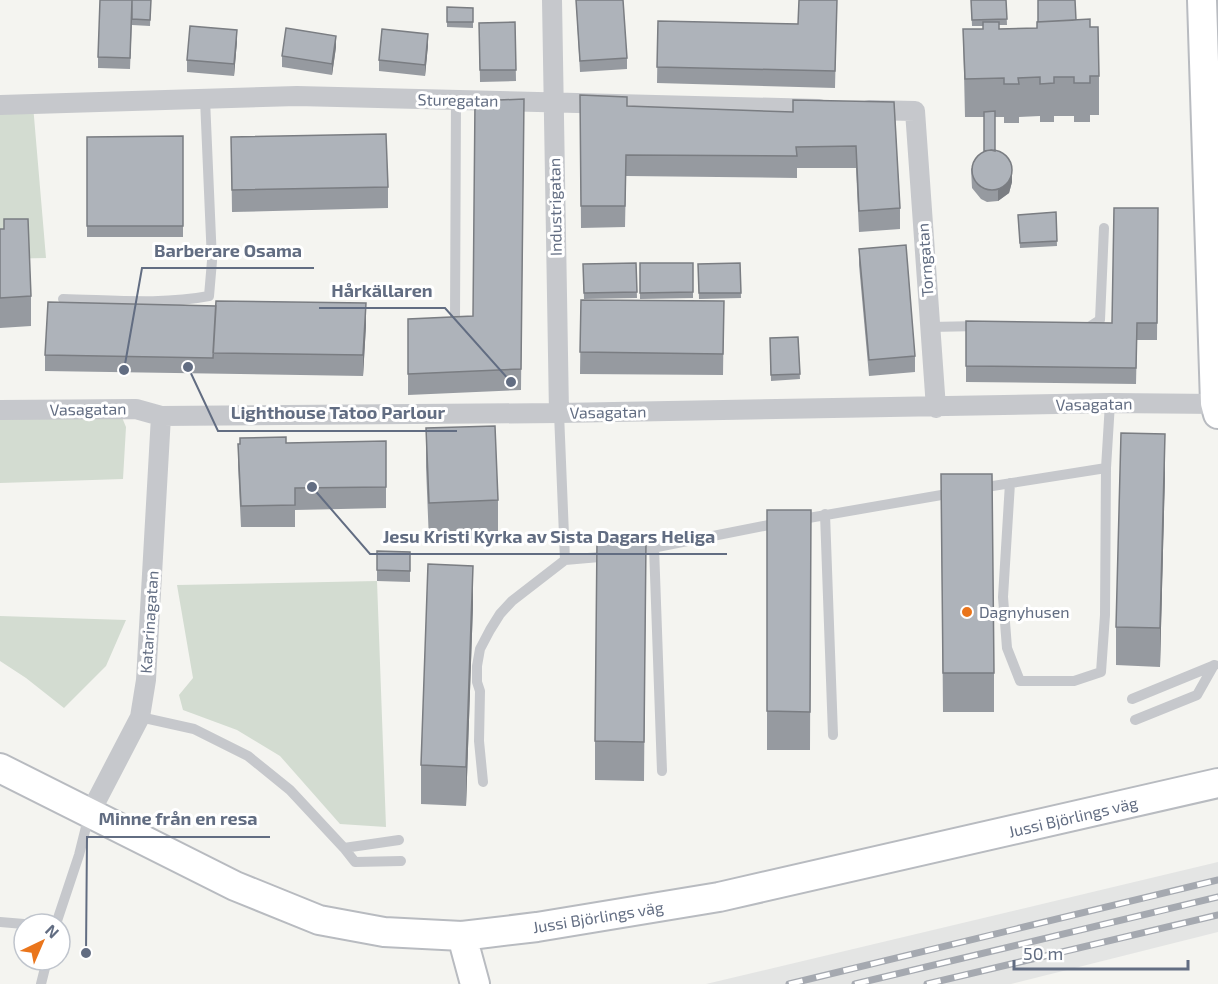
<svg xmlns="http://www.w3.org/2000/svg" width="1218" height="984" font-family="'Exo 2',sans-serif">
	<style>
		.built { fill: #e4e5e4 }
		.green { fill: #d3dcd1 }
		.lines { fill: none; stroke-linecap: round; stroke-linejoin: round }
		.secondary-casing { stroke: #b8bbc0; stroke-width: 32 }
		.lane { stroke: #c6c8cc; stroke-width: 10 }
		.street { stroke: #c6c8cc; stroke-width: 20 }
		.secondary { stroke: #fff; stroke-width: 28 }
		.rail-casing { stroke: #a5a9b0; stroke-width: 7 }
		.rail { stroke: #fff; stroke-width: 4.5; stroke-dasharray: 14; stroke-linecap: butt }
		.wall { fill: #969aa0 }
		.shaded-wall { fill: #7a7d82 }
		.building { fill: #aeb3ba; stroke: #7a7d82; stroke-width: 1.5 }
		.poi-dot { fill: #ea751b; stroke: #fff; stroke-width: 2 }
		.labels { text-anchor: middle; stroke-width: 6; stroke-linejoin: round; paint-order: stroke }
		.street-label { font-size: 16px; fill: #626d82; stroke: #fff }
		.poi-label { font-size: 16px; fill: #626d82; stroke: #fff; text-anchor: start }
		.leader { fill: none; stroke: #626d82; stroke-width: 2 }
		.callout-dot { fill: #626d82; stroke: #fff; stroke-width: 2 }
		.callout-label { font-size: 18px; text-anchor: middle; font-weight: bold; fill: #626d82; stroke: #fff; stroke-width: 6; stroke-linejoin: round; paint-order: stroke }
	</style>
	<rect width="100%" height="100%" fill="#f4f4f0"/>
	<path class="built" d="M1218 862V932L1011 984H706Z"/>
	<path class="green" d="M0 105H33L46 258 0 259Z
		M0 415H121L126 427 123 479 0 483Z
		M377 581 386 827 340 824 280 756 237 730 183 710 179 695 193 678 177 585Z
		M0 616 126 620 106 666 64 708 26 678 0 661Z"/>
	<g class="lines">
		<g class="secondary-casing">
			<path id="secondary" d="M1202 0 1215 403 1218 414
				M0 768 235 886 319 920 384 932 462 936 537 927 719 897 1218 783
				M462 936 475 984"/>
		</g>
		<path class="lane" d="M63 299C112 300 162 305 209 296L212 261 205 99
			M455 321 456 100
			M930 327 980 326
			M1086 329 1100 320 1104 228
			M559 413 565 560
			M1010 483 1003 597 1007 648 1020 681H1074L1101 672 1105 615 1106 468
			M980 488 1106 468 1110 403
			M825 514 833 735
			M797 520 953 493
			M654 547 662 771
			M632 552 779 523
			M1132 699 1215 665
			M140 717 194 729 248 756 290 790 344 848 399 840
			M1135 720 1197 695 1214 665
			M483 782 479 741 480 691 477 682V666L480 649 490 630 500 614 512 601 565 560 611 556
			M344 848 355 862 401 861
			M0 922 24 924
			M56 924 79 855 89 815
			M41 984 47 960"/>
		<path class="street" d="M552 0 559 413
			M0 105 297 96 819 109
			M869 110 915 111 936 408
			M0 410 136 409 161 416 559 413 1110 403 1218 404
			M89 815 140 717 146 680 161 416"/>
		<use href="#secondary" class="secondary"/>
		<g class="rail-casing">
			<path id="rail" d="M789 984 1218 880
				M855 984 1218 897
				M927 984 1218 915"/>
		</g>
		<use href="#rail" class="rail"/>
	</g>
	<path class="wall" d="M132 0H151L150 26 132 25V19L130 69 98 68V57Z
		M576 0 627 58V69L580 72Z
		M837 0 835 88 657 83 658 21 798 24Z
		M971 0H1006L1007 25H999V29L1037 28 1038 22 1076 20 1090 27 1099 76V115H1090V122H1074V116H1054V122H1040V116L1019 117V123H1004V117H995V151L1012 182 1009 193 998 201 987 202 981 199 972 188 971 169 984 151V117H965L963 29H983V26H972Z
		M447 7 473 8V28L447 27Z
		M515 22 516 81 480 82 479 23Z
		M237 41 234 76 187 72V60Z
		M428 45 425 76 379 71V60Z
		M336 47 332 75 282 67V56Z
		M580 95 627 106 793 112 894 102 900 208V229L859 232 856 168H797V178L626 176 625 227 581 228Z
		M524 99 521 390 408 395V319L473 316Z
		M183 136V237H87V137Z
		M231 137 388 187V208L232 212Z
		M1158 208 1157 340H1137L1136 384 966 382V321L1112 323Z
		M1056 212 1057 246 1020 248 1018 215Z
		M0 229 31 296V326L0 328Z
		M859 249 915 356V372L869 376 859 265Z
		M636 263 637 298 584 299 583 264Z
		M640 263H693V298L640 299Z
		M740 263 741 298 699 299 698 264Z
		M581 300 724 301 723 375 580 374Z
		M366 325 363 376 45 371V355Z
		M798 337 800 379 771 381 770 338Z
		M426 428 498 500V539L429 541 426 467Z
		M386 441V508L295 510V527H241L238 465V444Z
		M1165 473 1160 667 1116 665V627Z
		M941 474 994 673V712H943Z
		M767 510H811L810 750H767Z
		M646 540 644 781 595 780V741Z
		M377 551 410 552V582L377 581Z
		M473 605 466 806 421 804V765Z"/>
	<path class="shaded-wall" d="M237 30V41L234 76V64Z
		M428 34V45L425 76V65Z
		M336 36V47L332 75V64Z
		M1012 170V182L1009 193 998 201V190Z
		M366 303V325L363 376V355Z
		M1165 434V473L1160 667V628Z
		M473 566V605L466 806V767Z"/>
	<path class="building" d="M100 0H132L130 58 98 57Z
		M132 0H151L150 20 132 19Z
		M576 0H623L627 58 580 61Z
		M799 0H837L835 71 657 67 658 21 798 24Z
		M971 0H1006L1007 19 972 20Z
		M1038 0H1075L1076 20 1038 22Z
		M447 7 473 8V22H447Z
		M1090 19V27H1098L1099 76H1090V83H1074V77H1054V83L1040 84V77L1018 78 1019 84H1004V78L965 79 963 29H983V22H999V29L1037 28V22Z
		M515 22 516 70H480L479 23Z
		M190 26 237 30 234 64 187 60Z
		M286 28 336 36 332 64 282 56Z
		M382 29 428 34 425 65 379 60Z
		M580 95 627 97V106L793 112V100L894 102 900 208 859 211 856 146 796 147 797 156 626 155 625 206H581Z
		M524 99 521 369 408 374V319L473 316 475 101Z
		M995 111V151L991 150 984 151V112Z
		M386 134 388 187 232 190 231 137Z
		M183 136V226H87V137Z
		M972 170a20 20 0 1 1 40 0a20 20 0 1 1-40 0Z
		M1114 208H1158L1157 323H1137L1136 368 966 366V321L1112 323Z
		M1056 212 1057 241 1020 243 1018 215Z
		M4 219H28L31 296 0 298V229H4Z
		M906 245 915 356 869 360 859 249Z
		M636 263 637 292 584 293 583 264Z
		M640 263H693V292L640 293Z
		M740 263 741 293H699L698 264Z
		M581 300 724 301 723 354 580 352Z
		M216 301 366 303 363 355 213 353Z
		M48 302 216 306 213 358 45 355Z
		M798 337 800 374 771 375 770 338Z
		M495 426 498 500 429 503 426 428Z
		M1121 433 1165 434 1160 628 1116 627Z
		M286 437V443L386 441V487L295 488V505L241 506 238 444H240V438Z
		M941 474H992L994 673H943Z
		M767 510H811L810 712 767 711Z
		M597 540H646L644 742 595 741Z
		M377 551 410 552V571L377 570Z
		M428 564 473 566 466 767 421 765Z"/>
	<circle class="poi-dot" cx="967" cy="612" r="6"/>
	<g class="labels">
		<g class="street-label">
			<text transform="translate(458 100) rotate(1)" y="6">Sturegatan</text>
			<text transform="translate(555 207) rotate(-91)" y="6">Industrigatan</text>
			<text transform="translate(925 260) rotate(-94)" y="6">Torngatan</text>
			<text transform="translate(1094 404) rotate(-1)" y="6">Vasagatan</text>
			<text transform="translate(88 409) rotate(-1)" y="6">Vasagatan</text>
			<text transform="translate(608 412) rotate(-1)" y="6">Vasagatan</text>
			<text transform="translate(149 622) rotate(-86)" y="6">Katarinagatan</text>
			<text transform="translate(1073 817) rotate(-13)" y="6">Jussi Björlings väg</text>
			<text transform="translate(598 917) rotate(-9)" y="6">Jussi Björlings väg</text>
		</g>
		<g class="poi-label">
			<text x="979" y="618">Dagnyhusen</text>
		</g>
	</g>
	<path class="leader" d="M124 370L142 268H314M511 382L445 308H319M188 367L218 431H457M312 487L370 554H727M86 953L87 837H270"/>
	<g class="callout-dot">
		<circle cx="124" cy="370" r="6"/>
		<circle cx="511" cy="382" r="6"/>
		<circle cx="188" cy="367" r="6"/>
		<circle cx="312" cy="487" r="6"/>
		<circle cx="86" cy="953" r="6"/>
	</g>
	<g class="callout-label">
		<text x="228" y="257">Barberare Osama</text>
		<text x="382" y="297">Hårkällaren</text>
		<text x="338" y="419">Lighthouse Tatoo Parlour</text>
		<text x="549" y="543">Jesu Kristi Kyrka av Sista Dagars Heliga</text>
		<text x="178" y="825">Minne från en resa</text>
	</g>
	<g transform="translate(42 942) rotate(44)"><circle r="28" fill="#ffffff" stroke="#c0c5cd" stroke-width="1.5"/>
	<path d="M0-4.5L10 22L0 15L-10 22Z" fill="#ea751b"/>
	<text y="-9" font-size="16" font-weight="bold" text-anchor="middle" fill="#626d82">N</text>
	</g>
	<path d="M1014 960v9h174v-9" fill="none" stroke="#626d82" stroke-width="3"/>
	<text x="1023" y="960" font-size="18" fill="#626d82" stroke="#ffffff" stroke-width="4.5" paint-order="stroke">50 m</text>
</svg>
